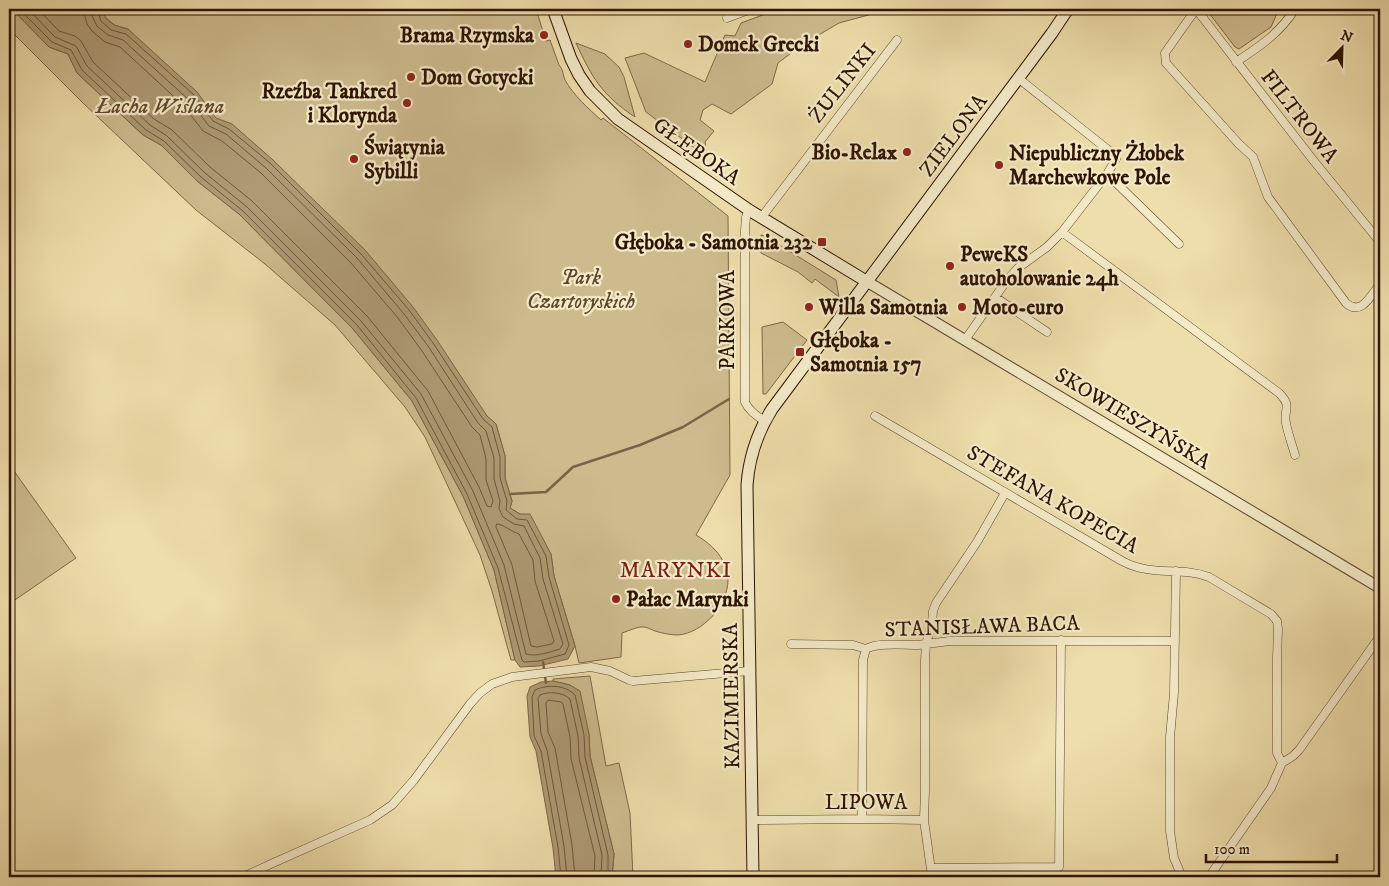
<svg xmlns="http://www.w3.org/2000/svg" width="1389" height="886" font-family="'IM FELL DW Pica',serif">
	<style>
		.green { fill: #cdbb8e; stroke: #7e6748 }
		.water { fill: #ad9972; stroke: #7a6345 }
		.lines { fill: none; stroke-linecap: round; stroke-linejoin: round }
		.shore { stroke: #6e563a; stroke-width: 1 }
		.stream { stroke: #7a6345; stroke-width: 2.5 }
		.minor-casing { stroke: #5e462c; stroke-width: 9 }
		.tertiary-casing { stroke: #5e462c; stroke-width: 12 }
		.secondary-casing { stroke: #2e1302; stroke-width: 13 }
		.minor { stroke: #f4eac8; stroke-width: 8 }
		.tertiary { stroke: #f4eac8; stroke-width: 10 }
		.secondary { stroke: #f4eac8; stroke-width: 11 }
		.poi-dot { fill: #8f2418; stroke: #f4eac8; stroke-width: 2 }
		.labels { text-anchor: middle; stroke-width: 4.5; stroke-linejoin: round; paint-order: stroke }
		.poi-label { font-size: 21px; font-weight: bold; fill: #2e1302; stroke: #f4eac8; text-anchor: start }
		.street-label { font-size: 21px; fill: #2e1302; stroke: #f4eac8 }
		.park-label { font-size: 21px; font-style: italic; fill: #5e452c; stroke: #f4eac8 }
		.water-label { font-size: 22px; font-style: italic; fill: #61492f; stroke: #f4eac8 }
		.neighbourhood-label { font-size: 22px; letter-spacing: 1px; fill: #7a1f14; stroke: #f4eac8 }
	</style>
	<rect width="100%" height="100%" fill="#eedeab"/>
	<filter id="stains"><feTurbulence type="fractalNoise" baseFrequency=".004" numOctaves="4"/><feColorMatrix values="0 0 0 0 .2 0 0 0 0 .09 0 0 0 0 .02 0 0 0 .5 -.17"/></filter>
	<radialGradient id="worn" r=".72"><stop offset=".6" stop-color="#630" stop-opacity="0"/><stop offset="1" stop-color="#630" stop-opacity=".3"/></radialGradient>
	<path class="green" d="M9 9H12L49 47 68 54 77 73 143 135 161 145 197 181 239 214 353 329 412 401 463 496 494 570 515 660H511L492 591 480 555 425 437 405 407 335 325 265 264 196 210 83 103 9 29Z
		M81 9H536L546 41 550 40 559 65C563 69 563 75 565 80 574 96 588 108 601 120L603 118 728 216 730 475 696 535C713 545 727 559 728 580 728 605 703 633 678 635 670 635 662 633 655 631 652 630 647 627 644 627 639 626 628 631 622 633L621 657 579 663 575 646 554 576 551 554 520 514 510 508 512 501 505 478V456L496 424 487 416 217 134 128 29 114 25 105 17Z
		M779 9H866L872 14 839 23 800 46 778 63 772 84 731 114 712 104 703 110 700 120 714 131 705 142 706 151 704 155 646 112 625 58 644 53 705 82 725 35 735 36 741 23Z
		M1206 9H1279L1271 27 1239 49 1235 47Z
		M576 43 605 54 619 67 624 77 635 117C602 95 592 78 576 43Z
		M761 235 765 236 836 280 839 297 815 279 812 283 798 272 761 253Z
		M783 322 807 340 766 394H763L762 327Z
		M9 464 76 558 9 604Z
		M590 676 606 766 619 763 630 813 633 877H612L614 854 590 756 589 734 570 685 553 681V679Z"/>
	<path class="water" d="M12 9H101C107 23 114 26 128 29L197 92 216 118 232 124 273 160 365 250 413 307 437 340 487 416 496 424 505 456V478L512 501 510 508 520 514H530L551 554 554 576 575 646 568 659 539 666 520 667 515 660 494 570 463 496 412 401 353 329 239 214 197 181 161 145 143 135 77 73 68 54 49 47Z
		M553 681 570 685 580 691 589 734 590 756 614 854 612 877H556L553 848 536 751 530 737 527 696 530 687 541 682Z"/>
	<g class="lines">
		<path class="shore" d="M19 9 52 42 71 50 82 70 146 130 164 141 201 177 243 211 357 325 416 398 467 494 498 568 522 660 524 662 539 661 565 654 569 645 549 577 546 556 527 520 517 519 506 510 507 501 500 478V457L492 427 483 419 433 343 409 310 361 254 270 163 229 129 213 121 194 95 126 34 111 30 101 21 97 9
			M28 9 55 37 76 46 87 66 150 125 167 136 205 173 247 207 361 321 421 394 473 491 504 565 526 654C536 657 550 652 560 649L563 644 543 579 540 558 524 526 514 524 503 517 501 513 499 508 500 501 494 479V458L486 431 478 423 428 346 404 314 357 258 266 168 226 134 209 126 189 100 123 40 108 35 97 26 91 14V9
			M38 9 59 31 75 36 81 41 93 62 154 119 172 130 210 167 252 201 367 316 428 391 479 487 487 506 491 507 493 501 486 480V459L480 435 472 427 422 351 398 318 351 263 261 173 222 141 203 131 183 105 120 47 105 42 92 31 87 24 83 9
			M497 524C503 524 512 532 519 534L533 560 535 581 554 641 552 644 537 647 531 646 512 565 496 527Z
			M561 877 558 847 541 751 534 736 532 697 535 690C548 684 565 685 575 695L584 735 585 757 608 855V877
			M567 877 564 846 547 750 541 734 538 698 540 695C549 691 562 692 570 699L578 736 579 758 602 855 601 877
			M575 877 572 845 555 748 548 732 546 703 548 700 561 702 563 704 570 737 571 759 595 856 594 877"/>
		<path class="stream" d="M510 494 546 492 573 467 640 445 683 427 729 399
			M543 662 546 683"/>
		<g class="minor-casing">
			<path id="minor" d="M1196 9 1165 53 1166 63 1238 143 1253 157 1268 197 1346 303C1361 317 1371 295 1380 284
				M1196 9 1313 160 1380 242
				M727 18 751 9
				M1236 62C1259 47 1280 33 1295 9
				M1107 174 1179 244
				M749 210 746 217 745 230V402C749 411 756 416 765 421
				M761 218 897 40
				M1062 232 1279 393C1293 407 1283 409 1286 423 1288 434 1292 444 1295 455
				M995 297 1047 332
				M965 340 1007 280 1018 268 1047 247 1062 232 1107 174 1116 159 1112 153 1018 78
				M875 416 1122 561C1128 564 1134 567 1141 568 1164 574 1185 568 1209 577L1271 614 1277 621 1278 629 1277 659V753L1282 763
				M1176 571 1174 693 1170 737V831L1174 858 1182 877
				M791 644 853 645 866 649C877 642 905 645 918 645 929 644 940 642 950 641H1175
				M862 819 863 660 866 649
				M751 820 862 819 924 820 932 877
				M924 820 925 789V660L926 644 932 623 933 611 936 603 977 542 1005 493
				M931 868 1059 867 1061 640
				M243 877 273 863 370 820 392 805 414 780 470 704 480 693 492 684 512 677 591 667 610 671 629 680 633 681 749 671
				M1209 877 1271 788 1282 763 1293 756 1299 750 1380 636"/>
		</g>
		<g class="tertiary-casing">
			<path id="tertiary" d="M866 281 1380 588"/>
		</g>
		<g class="secondary-casing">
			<path id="secondary" d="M553 9 571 59 579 75 590 91 618 119 749 210 866 281
				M753 877 747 485C749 457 757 433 772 409L1052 33 1068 9"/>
		</g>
		<use href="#minor" class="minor"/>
		<use href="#tertiary" class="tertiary"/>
		<use href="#secondary" class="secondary"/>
	</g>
	<g class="poi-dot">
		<circle cx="544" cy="35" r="5"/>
		<circle cx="688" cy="44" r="5"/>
		<circle cx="411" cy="77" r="5"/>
		<circle cx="407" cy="103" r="5"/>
		<circle cx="907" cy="152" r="5"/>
		<circle cx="354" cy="159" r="5"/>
		<circle cx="999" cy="165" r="5"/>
		<rect x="817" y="237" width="10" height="10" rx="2.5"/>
		<circle cx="950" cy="266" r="5"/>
		<circle cx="809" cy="307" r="5"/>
		<circle cx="962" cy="307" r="5"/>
		<rect x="795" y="347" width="10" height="10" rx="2.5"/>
		<circle cx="616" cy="599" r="5"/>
	</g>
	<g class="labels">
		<g class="poi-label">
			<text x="534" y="42" text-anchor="end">Brama Rzymska</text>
			<text x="698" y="51">Domek Grecki</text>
			<text x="421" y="84">Dom Gotycki</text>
			<text x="397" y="98" text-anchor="end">Rzeźba Tankred<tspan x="397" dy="24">i Klorynda</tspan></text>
			<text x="364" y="154">Świątynia<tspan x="364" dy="24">Sybilli</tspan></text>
			<text x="897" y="159" text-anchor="end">Bio-Relax</text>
			<text x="1009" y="160">Niepubliczny Żłobek<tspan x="1009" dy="24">Marchewkowe Pole</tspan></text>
			<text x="812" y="249" text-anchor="end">Głęboka - Samotnia 232</text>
			<text x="960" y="261">PeweKS<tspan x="960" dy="24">autoholowanie 24h</tspan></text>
			<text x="819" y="314">Willa Samotnia</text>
			<text x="972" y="314">Moto-euro</text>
			<text x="810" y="347">Głęboka -<tspan x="810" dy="24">Samotnia 157</tspan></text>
			<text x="626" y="606">Pałac Marynki</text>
		</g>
		<g class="street-label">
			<text transform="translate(842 83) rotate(-52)" y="7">ŻULINKI</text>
			<text transform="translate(1300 116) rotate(52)" y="7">FILTROWA</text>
			<text transform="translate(953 135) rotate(-53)" y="7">ZIELONA</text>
			<text transform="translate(697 151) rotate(35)" y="7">GŁĘBOKA</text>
			<text transform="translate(727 320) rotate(-90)" y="7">PARKOWA</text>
			<text transform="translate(1133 418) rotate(31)" y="7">SKOWIESZYŃSKA</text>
			<text transform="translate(1053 499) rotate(30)" y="7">STEFANA KOPECIA</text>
			<text transform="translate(982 626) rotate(-2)" y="7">STANISŁAWA BACA</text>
			<text transform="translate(731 696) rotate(-91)" y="7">KAZIMIERSKA</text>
			<text x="866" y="809">LIPOWA</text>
		</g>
		<g class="park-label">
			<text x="581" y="284">Park<tspan x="581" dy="24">Czartoryskich</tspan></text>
		</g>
		<g class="water-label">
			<text x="160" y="113">Łacha Wiślana</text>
		</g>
		<g class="neighbourhood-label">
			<text x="676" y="577">MARYNKI</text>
		</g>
	</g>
	<rect width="1389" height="886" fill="none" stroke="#eedeab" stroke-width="30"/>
	<rect x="10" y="10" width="1369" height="866" fill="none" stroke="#2e1302" stroke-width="2.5"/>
	<rect x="15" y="15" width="1359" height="856" fill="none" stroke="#2e1302"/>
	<g transform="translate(1342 48) rotate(23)" stroke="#f4eac8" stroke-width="4" paint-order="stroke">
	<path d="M0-4L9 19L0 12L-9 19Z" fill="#2e1302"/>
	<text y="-8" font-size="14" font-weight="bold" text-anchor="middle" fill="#2e1302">N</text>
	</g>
	<path d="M1206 854v8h131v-8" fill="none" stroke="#2e1302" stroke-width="2.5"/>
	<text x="1214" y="854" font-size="15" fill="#2e1302" stroke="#f4eac8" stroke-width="4" paint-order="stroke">100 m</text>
	<rect width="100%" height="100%" filter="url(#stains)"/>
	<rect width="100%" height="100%" fill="url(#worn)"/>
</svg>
